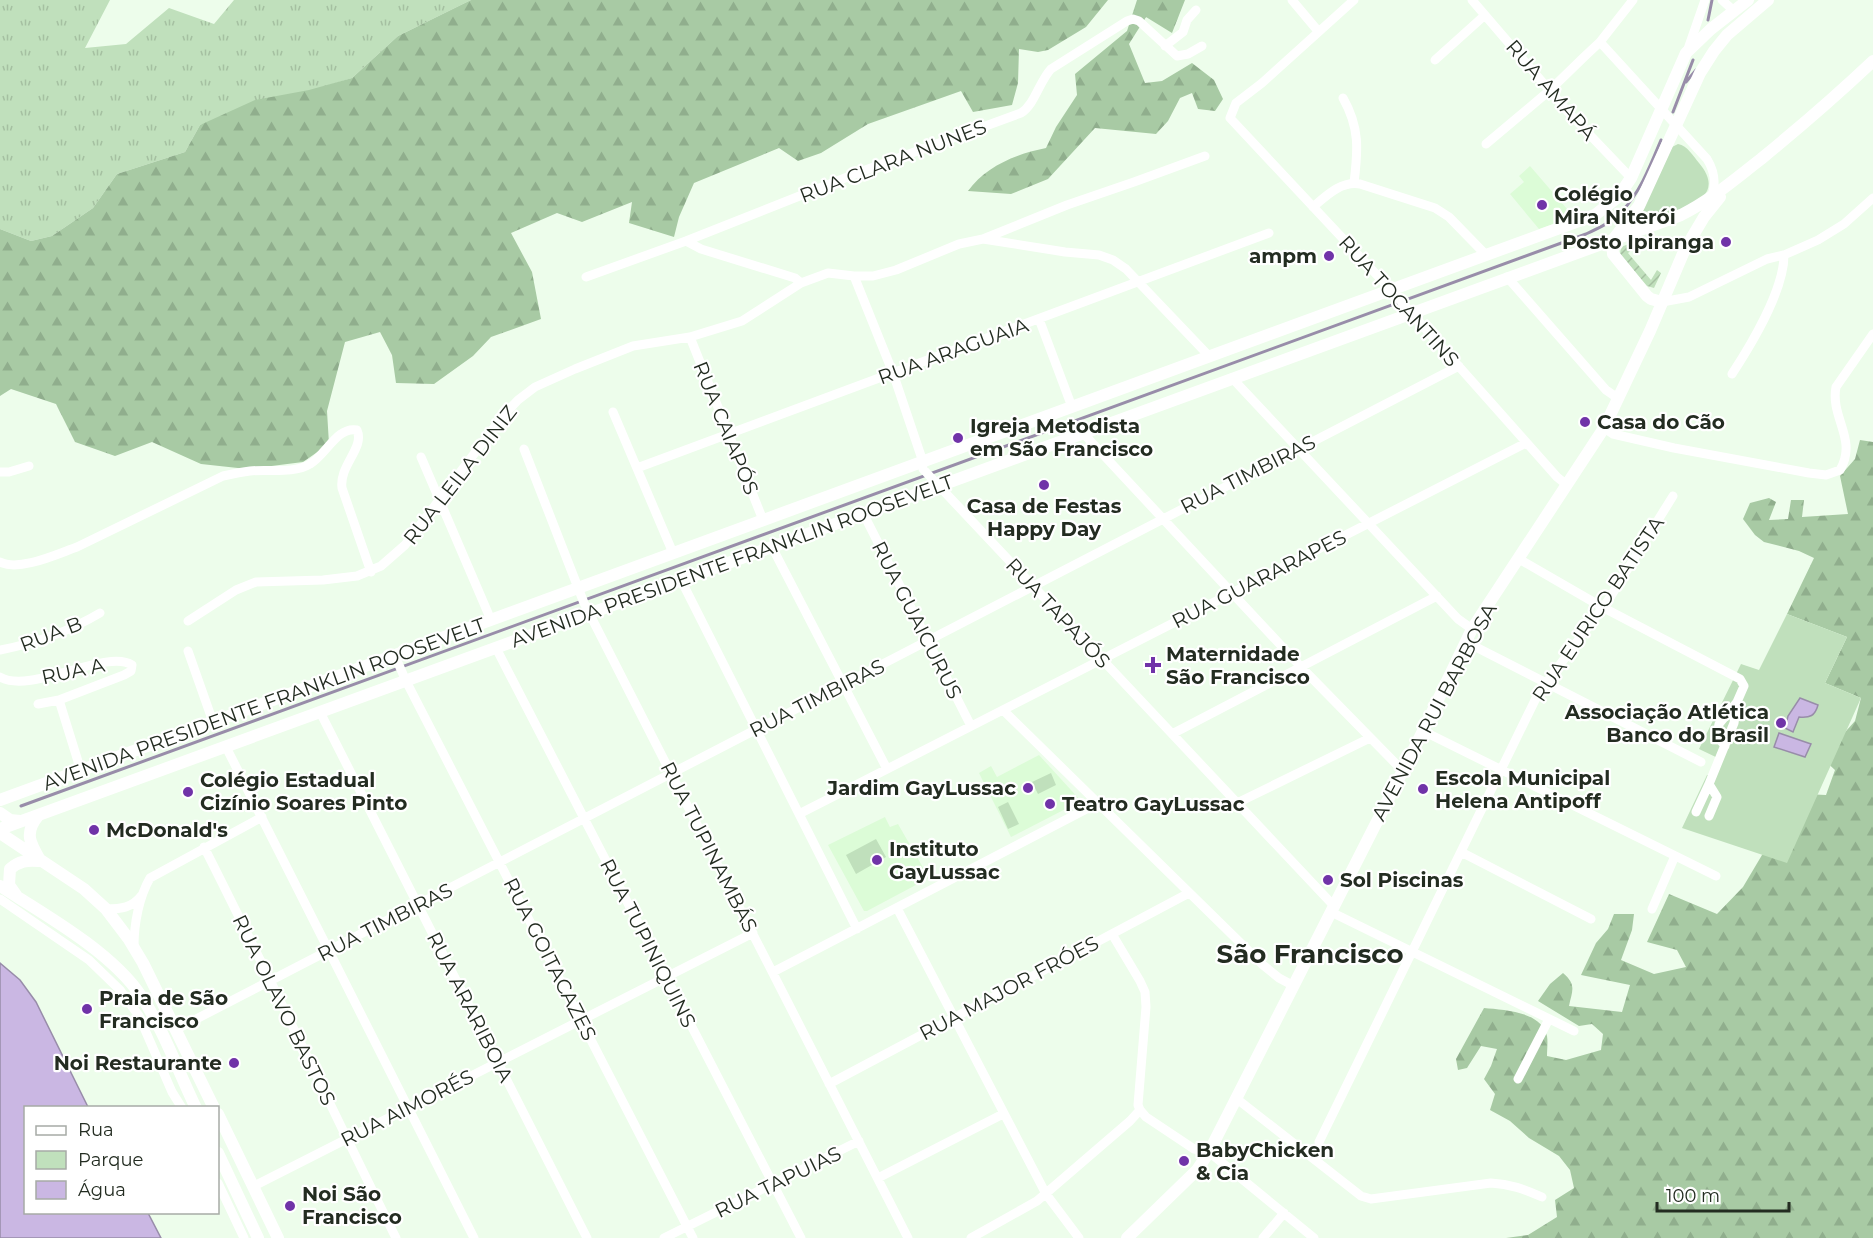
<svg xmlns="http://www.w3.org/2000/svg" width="1873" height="1238" font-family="Montserrat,sans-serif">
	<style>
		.built { fill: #dcfcd7 }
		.grass { fill: url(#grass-tufts) }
		.forest { fill: url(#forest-firs) }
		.park { fill: #c0e0bc }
		.garden { fill: url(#garden-furrows) }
		.water { fill: #cab7e3; stroke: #988da9; stroke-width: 1.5 }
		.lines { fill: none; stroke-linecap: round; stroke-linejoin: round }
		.stream { stroke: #988da9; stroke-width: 3 }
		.minor { stroke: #fff; stroke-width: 9 }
		.major { stroke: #fff; stroke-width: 12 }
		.poi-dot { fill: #7033a8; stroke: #fff; stroke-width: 2 }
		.labels { text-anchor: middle; stroke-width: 4.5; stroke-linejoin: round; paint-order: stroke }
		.street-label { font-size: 20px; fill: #232c21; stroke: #fff }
		.poi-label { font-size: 20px; font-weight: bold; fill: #232c21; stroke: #fff; text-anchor: start }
		.district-label { font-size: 26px; font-weight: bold; fill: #232c21; stroke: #fff }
	</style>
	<defs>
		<pattern id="grass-tufts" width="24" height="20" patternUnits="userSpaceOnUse" patternTransform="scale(1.5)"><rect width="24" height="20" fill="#c0e0bc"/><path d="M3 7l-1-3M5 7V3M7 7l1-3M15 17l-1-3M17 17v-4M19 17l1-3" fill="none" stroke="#a5c0a1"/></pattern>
		<pattern id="forest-firs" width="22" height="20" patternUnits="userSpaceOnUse" patternTransform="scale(1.5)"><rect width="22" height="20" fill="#a8caa4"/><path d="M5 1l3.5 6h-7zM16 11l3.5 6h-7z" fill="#90ae8d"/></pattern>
		<pattern id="garden-furrows" width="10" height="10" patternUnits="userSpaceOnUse" patternTransform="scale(1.5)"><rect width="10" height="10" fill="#c0e0bc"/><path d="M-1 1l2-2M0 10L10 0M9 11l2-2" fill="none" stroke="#a5c0a1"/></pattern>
	</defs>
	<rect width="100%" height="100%" fill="#edfdeb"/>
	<path class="built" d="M1530 166 1574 217 1539 229 1510 194 1524 182 1519 176Z
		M1039 755 1081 801 1011 837 979 773 991 766 997 777Z
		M885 817 890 827 898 824 929 878 867 911H864L828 845Z"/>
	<path class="grass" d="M0 0H110L85 48 126 44 169 8 214 24 234 0H471L398 36 352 78 200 125 185 152 117 174 93 208 52 236 31 241 0 229Z"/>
	<path class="forest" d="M471 0H1108L1086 27 1048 50 1038 52 1019 49 1018 83 1012 105 973 112 961 91 868 124 821 153 798 161 779 148 694 183 679 217 674 237 629 223 632 202 582 222 557 213 511 233 532 272 541 319 491 337 473 356 434 384 396 383 392 355 380 332 345 342 327 411 329 444 303 462 247 469 201 464 152 442 115 456 75 442 56 404 11 389 0 396V229L31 241 52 236 93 208 117 174 185 152 200 125 255 100 309 90 352 78 398 36Z
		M1137 0H1185L1172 33 1146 17 1129 44 1145 83 1162 81 1192 63 1214 80 1223 99 1215 111 1198 109 1192 93 1180 98 1168 121 1156 134 1095 128 1048 179 1011 194 968 191C986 166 1016 154 1046 148L1056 127 1077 95 1075 74 1127 31Z
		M1860 440 1873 442V1238H1506L1528 1235 1557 1217 1555 1200 1574 1188 1570 1170 1559 1156 1529 1138 1510 1121 1490 1110 1495 1094 1484 1079 1491 1066 1497 1049 1481 1046 1467 1068 1458 1070 1456 1059 1484 1008C1504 1010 1541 1011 1547 1036 1548 1042 1547 1050 1547 1056L1566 1060 1601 1050 1603 1034 1592 1024 1579 1026 1538 1001 1550 984 1563 973C1577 985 1572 991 1569 1006L1622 1012 1630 985 1581 975 1596 943 1608 929 1614 914H1634L1632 930 1621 960 1654 974 1686 967 1677 950 1647 942 1669 894 1717 914 1743 887 1762 855 1773 844 1805 794 1826 795 1835 770 1820 756 1838 740 1855 721 1861 698 1825 683 1847 637 1787 614 1814 558 1799 551 1764 542 1755 535 1743 519 1750 503 1769 498 1776 502 1769 520 1788 519 1791 500H1804L1802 517 1848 514 1840 476 1855 459Z"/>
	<path class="park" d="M1678 144C1688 146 1693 156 1699 163 1730 200 1679 210 1651 220L1646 216 1643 210 1672 147Z
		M1787 614 1847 637 1825 683 1861 698 1787 863 1682 828 1707 775 1713 776 1722 760 1699 749 1741 664 1759 670Z
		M1051 773 1056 785 1038 794 1032 782Z
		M1008 802 1019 824 1008 829 998 807Z
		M876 839 886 857 856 874 846 855Z"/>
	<path class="garden" d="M1634 242 1638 244 1628 253 1651 280 1657 270 1661 273 1654 288 1647 286 1620 254 1621 247Z"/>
	<path class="water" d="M1800 698 1818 705C1815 716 1810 718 1799 717L1793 732 1785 728 1788 716Z
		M1779 733 1811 744 1805 757 1774 747Z
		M0 963 20 980 36 1002 88 1107 26 1108V1212L148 1213 161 1238H0Z"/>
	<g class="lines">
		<path class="stream" d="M1708 20 1712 0
			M1686 82 1696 70
			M1673 112 1693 60
			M21 806 1586 234C1599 228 1612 222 1622 211 1640 193 1651 164 1661 140"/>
		<path class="minor" d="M1292 0 1318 31
			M1354 0 1262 83 1236 103 1230 118 1391 290 1557 477 1567 485
			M1472 0 1568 112 1631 178
			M1722 0 1734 11
			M1600 42 1707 159C1715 172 1716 183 1712 196
			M1165 46 1183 32 1187 20 1196 10
			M1688 49 1705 0
			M1435 60 1485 15
			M1343 98C1360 128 1358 150 1354 183
			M1486 144 1549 91 1584 57 1600 42 1633 0
			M1313 207C1327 195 1341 181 1360 184L1435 208 1449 217 1486 255
			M983 239 1067 205 1134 182 1205 156
			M686 241 701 249 795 278 801 283
			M854 276 893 373 921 456 923 469 1334 906
			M586 277 686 241 860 172 1021 113C1035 104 1039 82 1051 69L1127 21 1133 19 1139 21 1177 56 1188 54 1202 46
			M1507 277 1606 390 1619 399
			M1662 302 1689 297 1767 259 1784 255 1818 240 1844 224 1873 198
			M1039 319 1072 407
			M690 337 763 520
			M1732 374C1751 345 1784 290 1784 255
			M1232 378 1458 619 1472 629
			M613 412 673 553
			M1604 428 1613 434 1674 448 1809 473 1826 475 1840 470C1858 439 1830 418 1836 387L1873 334
			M1083 433 1301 667 1402 770
			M524 449 584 603 908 1238
			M421 457 491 620
			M637 468 1269 233
			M0 472H9L29 466
			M863 513 971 726
			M772 547 887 769
			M1519 559 1602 607 1740 679 1744 686 1737 702 1719 724 1717 736 1725 746
			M0 562C19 572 57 554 77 547L223 476C232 474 241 472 250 471 268 469 294 474 310 464 326 455 337 426 357 430 365 448 339 465 342 488L371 572
			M681 580 857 929
			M188 621 236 590 256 582 323 580 357 576 381 566 405 545 502 417 518 400 535 387 575 369 633 346 690 337 742 321 801 283 828 273 854 276H873L896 270 959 244 983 239 1065 252 1099 255 1113 260 1126 269 1209 356
			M1466 642 1701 762
			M496 648 801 1238
			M0 650C37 643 68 632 100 613
			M188 651 213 722
			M395 656 406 681 693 1238
			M0 677C30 695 107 648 132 665L131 671 124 675 59 700 38 704
			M59 700 81 771
			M1003 710 1263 965 1279 978 1294 986
			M320 712 587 1238
			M1423 731 1716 876
			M1172 734 1437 596
			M226 747 474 1238
			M1237 803 1370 738
			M1696 812 1709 784
			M799 814 1526 443
			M1709 816 1717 797 1709 784 1734 723 1737 702
			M204 847C270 977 331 1108 396 1238
			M1461 852 1591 919
			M0 899 89 960 120 990 139 1016 172 1092 182 1108
			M897 908 1046 1194 1079 1238
			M106 909C121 909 132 908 142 895
			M1652 909 1675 856
			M1331 912 1574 1031
			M1112 934 1140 981 1145 992 1146 1007 1138 1105 1140 1110 1146 1117 1194 1149 1209 1152 1314 1238
			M134 946C134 924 139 897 150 878L262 817
			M773 972 1098 803
			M175 1030 1459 366
			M1518 1079 1549 1019
			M829 1084 1189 893
			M1237 1099 1361 1196 1371 1199 1491 1183C1510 1184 1524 1189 1542 1197
			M1319 1142 1538 694 1609 599 1673 496
			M878 1178 1003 1114
			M218 1183 244 1238
			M254 1186 753 933
			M664 1238 859 1141
			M971 1238 1037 1201 1130 1121 1140 1110
			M1263 1238 1284 1213"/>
		<path class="major" d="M1613 240 1639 206 1700 73 1714 51 1727 35 1768 0
			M1612 241 1613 254 1647 296 1651 299 1662 302
			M0 800 1595 215 1618 197 1631 178 1686 53 1711 29 1748 0
			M0 813 10 820 20 821
			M38 816C24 833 30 843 40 860
			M0 829 1681 215C1711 200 1735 179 1761 159 1800 127 1836 96 1873 61
			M0 833 84 889 106 909 128 938 143 963 214 1108
			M0 886C44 914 112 952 141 996 164 1030 178 1071 196 1108
			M16 895 9 885 10 869C19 861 27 860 39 861
			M218 1114 278 1238
			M218 1153 258 1238
			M1127 1238 1197 1170 1209 1152 1423 731 1472 629 1604 428 1650 331 1685 249 1704 217 1720 197"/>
	</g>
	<g class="poi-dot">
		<circle cx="1542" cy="205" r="6"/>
		<circle cx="1726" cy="242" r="6"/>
		<circle cx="1329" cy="256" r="6"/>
		<circle cx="1585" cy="422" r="6"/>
		<circle cx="958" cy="438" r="6"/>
		<circle cx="1044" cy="485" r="6"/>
		<path d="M1150 656h6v6h6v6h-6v6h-6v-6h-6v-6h6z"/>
		<circle cx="1781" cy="723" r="6"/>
		<circle cx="1028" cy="788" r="6"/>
		<circle cx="1423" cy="789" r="6"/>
		<circle cx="188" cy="792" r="6"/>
		<circle cx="1050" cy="804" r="6"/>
		<circle cx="94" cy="830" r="6"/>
		<circle cx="877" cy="860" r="6"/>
		<circle cx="1328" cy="880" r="6"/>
		<circle cx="87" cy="1009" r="6"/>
		<circle cx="234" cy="1063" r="6"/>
		<circle cx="1184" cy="1161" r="6"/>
		<circle cx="290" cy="1206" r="6"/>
	</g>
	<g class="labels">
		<g class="street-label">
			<text transform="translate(1551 90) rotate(49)" y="7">RUA AMAPÁ</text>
			<text transform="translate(893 161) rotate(-21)" y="7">RUA CLARA NUNES</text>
			<text transform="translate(1399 301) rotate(48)" y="7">RUA TOCANTINS</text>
			<text transform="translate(953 351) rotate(-20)" y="7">RUA ARAGUAIA</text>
			<text transform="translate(726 428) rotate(68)" y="7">RUA CAIAPÓS</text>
			<text transform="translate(1248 474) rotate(-27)" y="7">RUA TIMBIRAS</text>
			<text transform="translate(460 475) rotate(-52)" y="7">RUA LEILA DINIZ</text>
			<text transform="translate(732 561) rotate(-20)" y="7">AVENIDA PRESIDENTE FRANKLIN ROOSEVELT</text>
			<text transform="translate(1259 579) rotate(-27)" y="7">RUA GUARARAPES</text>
			<text transform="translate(1598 609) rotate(-56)" y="7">RUA EURICO BATISTA</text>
			<text transform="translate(1058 613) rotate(47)" y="7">RUA TAPAJÓS</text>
			<text transform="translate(917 620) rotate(63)" y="7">RUA GUAICURUS</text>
			<text transform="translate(51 634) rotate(-21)" y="7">RUA B</text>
			<text transform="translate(73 671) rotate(-12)" y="7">RUA A</text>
			<text transform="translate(817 698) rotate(-27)" y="7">RUA TIMBIRAS</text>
			<text transform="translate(264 704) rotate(-20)" y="7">AVENIDA PRESIDENTE FRANKLIN ROOSEVELT</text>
			<text transform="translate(1434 712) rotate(-62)" y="7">AVENIDA RUI BARBOSA</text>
			<text transform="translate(709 847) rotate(63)" y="7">RUA TUPINAMBÁS</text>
			<text transform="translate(385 922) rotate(-27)" y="7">RUA TIMBIRAS</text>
			<text transform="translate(648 943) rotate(63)" y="7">RUA TUPINIQUINS</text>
			<text transform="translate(550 959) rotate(63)" y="7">RUA GOITACAZES</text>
			<text transform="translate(1009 988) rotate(-28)" y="7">RUA MAJOR FRÓES</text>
			<text transform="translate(470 1007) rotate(63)" y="7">RUA ARARIBOIA</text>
			<text transform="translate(284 1010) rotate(64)" y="7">RUA OLAVO BASTOS</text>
			<text transform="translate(407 1108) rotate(-27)" y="7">RUA AIMORÉS</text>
			<text transform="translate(778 1182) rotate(-26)" y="7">RUA TAPUIAS</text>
		</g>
		<g class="poi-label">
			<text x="1554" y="201">Colégio<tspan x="1554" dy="23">Mira Niterói</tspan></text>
			<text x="1714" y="249" text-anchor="end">Posto Ipiranga</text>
			<text x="1317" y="263" text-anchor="end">ampm</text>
			<text x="1597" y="429">Casa do Cão</text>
			<text x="970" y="433">Igreja Metodista<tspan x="970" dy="23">em São Francisco</tspan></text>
			<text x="1044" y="513" text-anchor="middle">Casa de Festas<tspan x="1044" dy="23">Happy Day</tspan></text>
			<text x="1166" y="661">Maternidade<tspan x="1166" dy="23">São Francisco</tspan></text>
			<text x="1769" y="719" text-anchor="end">Associação Atlética<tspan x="1769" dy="23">Banco do Brasil</tspan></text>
			<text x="1435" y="785">Escola Municipal<tspan x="1435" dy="23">Helena Antipoff</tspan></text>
			<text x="200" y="787">Colégio Estadual<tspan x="200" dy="23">Cizínio Soares Pinto</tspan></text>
			<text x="1016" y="795" text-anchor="end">Jardim GayLussac</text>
			<text x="1062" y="811">Teatro GayLussac</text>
			<text x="106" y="837">McDonald's</text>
			<text x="889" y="856">Instituto<tspan x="889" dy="23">GayLussac</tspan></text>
			<text x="1340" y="887">Sol Piscinas</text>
			<text x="99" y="1005">Praia de São<tspan x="99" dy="23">Francisco</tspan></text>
			<text x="222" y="1070" text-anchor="end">Noi Restaurante</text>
			<text x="1196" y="1157">BabyChicken<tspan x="1196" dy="23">&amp; Cia</tspan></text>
			<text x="302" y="1201">Noi São<tspan x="302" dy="23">Francisco</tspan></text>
		</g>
		<g class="district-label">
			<text x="1310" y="963">São Francisco</text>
		</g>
	</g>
	<rect x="24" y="1106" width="195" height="108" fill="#ffffff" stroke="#a7aba6" stroke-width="1.5"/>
	<rect x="36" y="1126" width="30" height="9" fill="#ffffff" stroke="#a7aba6" stroke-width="1.5"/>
	<text x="78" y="1136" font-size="18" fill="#232c21">Rua</text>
	<rect x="36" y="1151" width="30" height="18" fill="#c0e0bc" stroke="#a7aba6" stroke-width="1.5"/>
	<text x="78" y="1166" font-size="18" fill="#232c21">Parque</text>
	<rect x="36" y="1181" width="30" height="18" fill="#cab7e3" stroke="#a7aba6" stroke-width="1.5"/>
	<text x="78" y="1196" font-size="18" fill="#232c21">Água</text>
	<path d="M1657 1202v9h132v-9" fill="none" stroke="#232c21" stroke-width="3"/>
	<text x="1666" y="1202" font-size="18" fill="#232c21" stroke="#ffffff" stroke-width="4.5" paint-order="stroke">100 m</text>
</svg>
